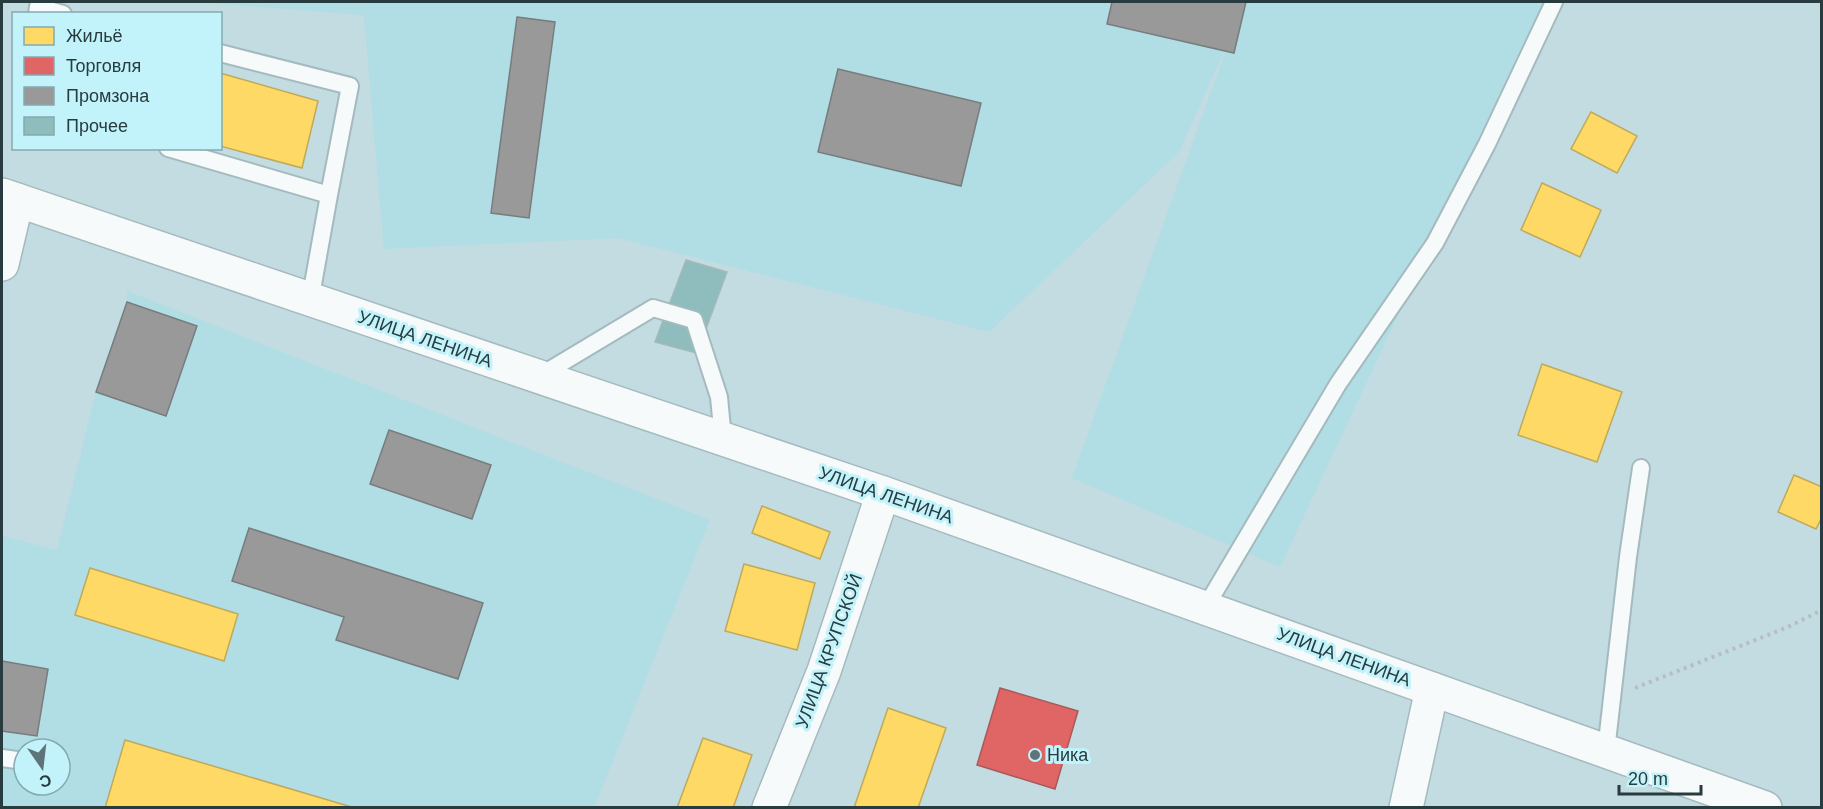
<svg xmlns="http://www.w3.org/2000/svg" width="1823" height="809" font-family="Arial,sans-serif">
	<style>
		.built { fill: #b1dde4; fill-rule: evenodd }
		.homes { fill: #ffd966; stroke: #beaa5a; stroke-width: 1.5 }
		.shops { fill: #e06666; stroke: #a9595a; stroke-width: 1.5 }
		.industry { fill: #999; stroke: #777d7e; stroke-width: 1.5 }
		.building { fill: #8fbcbc; stroke: #a4b9ba; stroke-width: 1.5 }
		.lines { fill: none; stroke-linecap: round; stroke-linejoin: round }
		.service-casing { stroke: #a5babe; stroke-width: 20 }
		.minor-casing { stroke: #a5babe; stroke-width: 36 }
		.secondary-casing { stroke: #a5babe; stroke-width: 36 }
		.path { stroke: #b5bec1; stroke-width: 4; stroke-dasharray: 3 4.5; stroke-linecap: butt }
		.service { stroke: #f6fafa; stroke-width: 16 }
		.minor { stroke: #f6fafa; stroke-width: 33 }
		.secondary { stroke: #f6fafa; stroke-width: 33 }
		.poi-dot { fill: #5e7478; stroke: #c2f3fb; stroke-width: 2 }
		.labels { text-anchor: middle; stroke-width: 6; stroke-linejoin: round; paint-order: stroke }
		.street-label { font-size: 18px; fill: #283c3f; stroke: #c2f3fb }
		.poi-label { font-size: 18px; fill: #283c3f; stroke: #c2f3fb; text-anchor: start }
	</style>
	<rect width="100%" height="100%" fill="#c2dce1"/>
	<path class="built" d="M197 2H1545L1280 567 1072 478 1231 36 1179 152 989 332 618 238 384 249 364 15Z
		M127 291 710 520 594 808 2 807V536L57 550 96 392 127 303ZM24 749H60V785H24Z"/>
	<path class="homes" d="M220 73 318 101 302 168 220 146Z
		M1591 112 1637 136 1617 173 1571 149Z
		M1542 183 1601 210 1580 257 1521 230Z
		M1542 364 1622 392 1597 462 1518 435Z
		M1794 475 1822 487V517L1816 529 1778 512Z
		M762 506 830 532 820 559 752 533Z
		M744 564 815 583 797 650 725 631Z
		M90 568 238 614 224 661 75 615Z
		M888 708 946 728 918 808H854Z
		M703 738 752 755 733 808H677Z
		M125 740 355 808H105Z"/>
	<path class="shops" d="M1000 688 1078 711 1055 789 977 765Z"/>
	<path class="industry" d="M1112 2H1246L1234 53 1107 24Z
		M517 17 555 22 529 218 491 213Z
		M838 69 981 103 961 186 818 152Z
		M127 302 197 326 166 416 96 392Z
		M389 430 491 465 472 519 370 484Z
		M249 528 483 603 458 679 336 640 344 617 232 581Z
		M2 661 48 669 37 736 2 731Z"/>
	<path class="building" d="M686 260 727 272 697 353 655 342Z"/>
	<g class="lines">
		<g class="service-casing">
			<path id="service" d="M37 14 38 7 63 14
				M220 53 350 86 329 195 310 301
				M168 148 329 195
				M538 377 653 308 694 320 719 397 723 439
				M1205 608 1338 384 1435 243 1487 144 1554 2
				M1606 751 1628 557 1641 468
				M2 758 24 761"/>
		</g>
		<g class="minor-casing">
			<path id="minor" d="M2 264 17 200
				M769 808 824 671 883 493
				M1406 808 1432 689"/>
		</g>
		<g class="secondary-casing">
			<path id="secondary" d="M2 195 883 493 1765 808"/>
		</g>
		<path class="path" d="M1635 688 1788 627 1822 610"/>
		<use href="#service" class="service"/>
		<use href="#minor" class="minor"/>
		<use href="#secondary" class="secondary"/>
	</g>
	<circle class="poi-dot" cx="1035" cy="755" r="6"/>
	<g class="labels">
		<g class="street-label">
			<text transform="translate(425 339) rotate(19)" y="6">УЛИЦА ЛЕНИНА</text>
			<text transform="translate(886 495) rotate(19)" y="6">УЛИЦА ЛЕНИНА</text>
			<text transform="translate(829 651) rotate(-70)" y="6">УЛИЦА КРУПСКОЙ</text>
			<text transform="translate(1344 657) rotate(20)" y="6">УЛИЦА ЛЕНИНА</text>
		</g>
		<g class="poi-label">
			<text x="1047" y="761">Ника</text>
		</g>
	</g>
	<rect width="1823" height="809" fill="none" stroke="#283c3f" stroke-width="6"/>
	<rect x="12" y="12" width="210" height="138" fill="#c2f3fb" stroke="#84aab0" stroke-width="1.5"/>
	<rect x="24" y="27" width="30" height="18" fill="#ffd966" stroke="#84aab0" stroke-width="1.5"/>
	<text x="66" y="42" font-size="18" fill="#283c3f">Жильё</text>
	<rect x="24" y="57" width="30" height="18" fill="#e06666" stroke="#84aab0" stroke-width="1.5"/>
	<text x="66" y="72" font-size="18" fill="#283c3f">Торговля</text>
	<rect x="24" y="87" width="30" height="18" fill="#999999" stroke="#84aab0" stroke-width="1.5"/>
	<text x="66" y="102" font-size="18" fill="#283c3f">Промзона</text>
	<rect x="24" y="117" width="30" height="18" fill="#8fbcbc" stroke="#84aab0" stroke-width="1.5"/>
	<text x="66" y="132" font-size="18" fill="#283c3f">Прочее</text>
	<g transform="translate(42 767) rotate(166)"><circle r="28" fill="#c2f3fb" stroke="#84aab0" stroke-width="1.5"/>
	<path d="M0-4.5L10 22L0 15L-10 22Z" fill="#5e7478"/>
	<text y="-9" font-size="16" font-weight="bold" text-anchor="middle" fill="#283c3f">С</text>
	</g>
	<path d="M1619 785v9h82v-9" fill="none" stroke="#283c3f" stroke-width="3"/>
	<text x="1628" y="785" font-size="18" fill="#283c3f" stroke="#c2f3fb" stroke-width="4.5" paint-order="stroke">20 m</text>
</svg>
